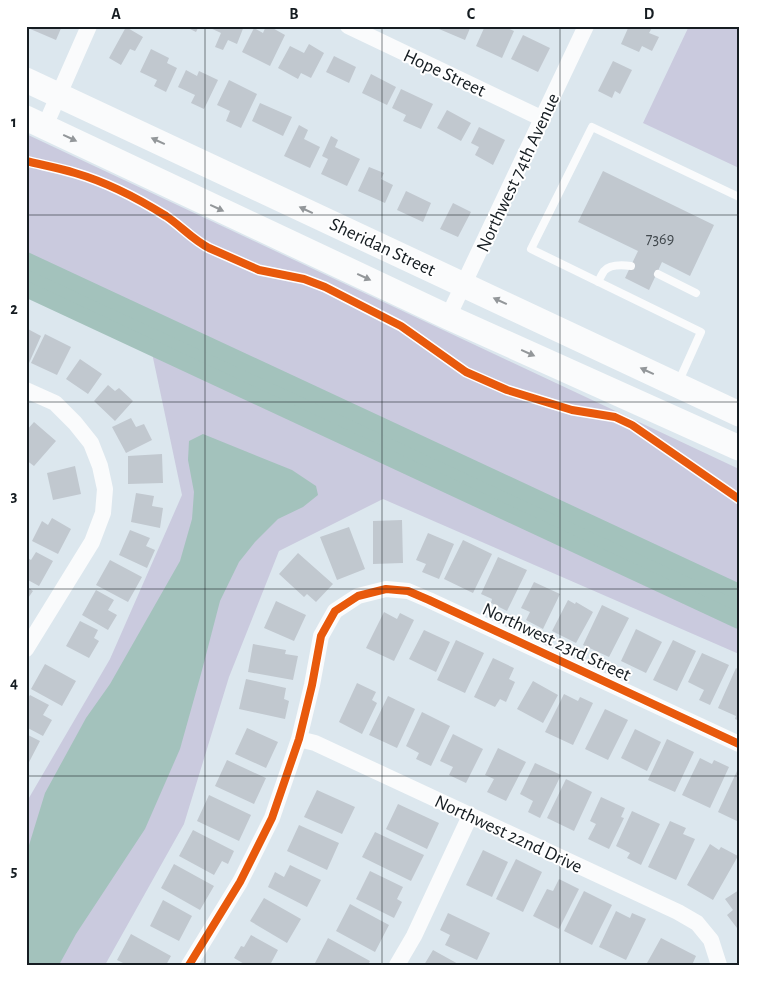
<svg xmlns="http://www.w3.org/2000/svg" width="765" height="991" font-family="'Alegreya Sans',sans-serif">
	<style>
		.green { fill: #cacade }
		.water { fill: #a3c2bc }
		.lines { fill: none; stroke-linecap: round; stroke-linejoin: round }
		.canal { stroke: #a3c2bc; stroke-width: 16 }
		.building { fill: #c1c8cf }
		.service { stroke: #fafbfc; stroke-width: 8 }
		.minor { stroke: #fafbfc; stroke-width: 16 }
		.primary { stroke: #fafbfc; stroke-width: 25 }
		.cycleway-casing { stroke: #fff; stroke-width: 11 }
		.cycleway { stroke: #e8590c; stroke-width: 8 }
		.oneway { fill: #93979a }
		.grid { fill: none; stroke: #161d22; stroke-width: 1; stroke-opacity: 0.55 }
		.labels { text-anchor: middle; stroke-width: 4; stroke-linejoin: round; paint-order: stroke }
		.number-label { font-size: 16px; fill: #41484d }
		.street-label { font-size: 19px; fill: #161d22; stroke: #fff }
		.neatline { fill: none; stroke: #161d22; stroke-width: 2 }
		.grid-label { font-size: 16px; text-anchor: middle; font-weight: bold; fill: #161d22 }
	</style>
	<rect width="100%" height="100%" fill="#dce7ee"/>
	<path class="green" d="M689 26H739V168L643 123Z
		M26 134 739 469V654L383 499 279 551 229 677 184 824 105 965H26V803L110 659 182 495 152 353 26 294Z"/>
	<path class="water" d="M26 260 739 592V621L26 289Z
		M203 434 292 470 316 486 318 495 303 507 278 519 255 542 239 562 220 601 201 674 180 749 145 829 76 934 59 965H26V855L45 793 86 718 110 684 180 561 192 519 194 492 188 460 189 441Z"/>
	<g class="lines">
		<path class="canal" d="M26 260 739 592
			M26 289 739 621"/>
	</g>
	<path class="building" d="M29 26H62L56 40 28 28Z
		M184 26H199L196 32Z
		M206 26H244L237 44 228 40 223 50 215 47 221 33Z
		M266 26H269L285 35 270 66 242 52 254 28 263 33Z
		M440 26H471L465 40 439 29Z
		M485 26H503L514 31 502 58 476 46Z
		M629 26H653L649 33 659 37 652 51 642 46 639 52 621 44Z
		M126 27 143 37 135 51 130 49 121 65 109 58Z
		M523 35 550 48 538 72 511 59Z
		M309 44 324 53 311 78 301 73 298 79 278 68 290 46 304 53Z
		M151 49 169 58 167 63 177 68 166 92 154 86 157 80 140 72Z
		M334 56 356 67 349 83 326 72Z
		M613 61 632 70 620 94 615 91 612 98 598 91Z
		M186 70 197 76 199 71 218 80 204 109 191 103 195 95 178 87Z
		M371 74 396 87 387 105 362 93Z
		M229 80 257 94 241 128 226 121 230 111 217 105Z
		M401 89 433 104 421 129 403 121 406 115 392 108Z
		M260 103 292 117 283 136 252 121Z
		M447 110 471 123 461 141 437 128Z
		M299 125 308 130 304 139 320 147 310 168 284 156Z
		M479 127 505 140 493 165 475 155 479 147 471 143Z
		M331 136 338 140 335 147 360 159 347 186 321 174 328 159 322 156Z
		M369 167 384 173 381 179 393 185 385 203 358 191Z
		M603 171 714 225 690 276 662 262 649 290 625 278 638 251 578 222Z
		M406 191 431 203 423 222 397 210Z
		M453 203 471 212 458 237 440 229Z
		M26 328 41 336 29 363 26 362Z
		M45 334 71 347 57 375 31 363Z
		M80 359 102 374 88 394 66 379Z
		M108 385 115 391 119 388 133 401 115 421 94 401Z
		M131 418 136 427 144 424 152 440 126 453 112 427Z
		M34 422 56 441 34 466 26 460V431Z
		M162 454 163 483 128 484V456Z
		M75 466 81 494 53 500 47 473Z
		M136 493 154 496 152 506 163 508 160 528 131 522Z
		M52 518 71 529 58 554 32 541 42 521 48 525Z
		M402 520 403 563 373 564V521Z
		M349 527 365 569 337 580 320 537Z
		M130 530 150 538 146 546 155 550 147 568 119 555Z
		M428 533 454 544 439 579 422 572 426 564 416 560Z
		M463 540 492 554 473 593 444 579Z
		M36 552 53 561 39 586 26 579V557L31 560Z
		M298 553 333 584 316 602 307 594 304 597 279 574Z
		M498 557 527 570 507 611 491 603 492 599 481 594Z
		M110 560 142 577 128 602 96 585Z
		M534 582 560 594 543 629 526 620 530 612 521 608Z
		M26 586 33 591 26 601Z
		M96 590 114 600 108 610 117 615 108 630 82 615Z
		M568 600 575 604 576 602 593 612 576 643 552 631Z
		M276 601 306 615 294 641 264 628Z
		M602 605 629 618 609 657 583 645Z
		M384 612 397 619 400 613 414 620 394 661 366 648Z
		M80 621 98 630 94 638 99 641 89 658 66 646Z
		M636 629 662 642 646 673 621 661Z
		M424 630 450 642 436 672 409 659Z
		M456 640 484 653 465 693 437 680Z
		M673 640 696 651 677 691 653 680Z
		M253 644 286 650 285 654 298 656 293 680 248 672Z
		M702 653 729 665 710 705 699 700 704 690 688 682Z
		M493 658 514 668 509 679 515 682 506 702 500 699 495 707 474 697Z
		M45 664 76 681 62 706 31 689Z
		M736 668 739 670V721L735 719 736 716 718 708Z
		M246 679 286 688 284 699 289 701 285 719 239 709Z
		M533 681 558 695 543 723 517 709Z
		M357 683 376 692 372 700 377 703 362 734 339 722Z
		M564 694 578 701 580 697 593 703 573 745 545 732Z
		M30 695 49 705 43 715 52 720 43 736 26 727V701Z
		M388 696 415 709 397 748 369 735Z
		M605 709 628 720 608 760 585 749Z
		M422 712 450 726 431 766 416 759 419 753 406 746Z
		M247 728 278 742 266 768 235 754Z
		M635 729 661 742 647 771 621 758Z
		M26 734 40 741 26 768Z
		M453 734 483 749 466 783 449 775 453 767 440 761Z
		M667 739 694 752 675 792 648 780Z
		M498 748 526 762 506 801 487 792 494 779 485 775Z
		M700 758 712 764 714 760 729 767 710 808 682 795Z
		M227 760 266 778 254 804 215 786Z
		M535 763 561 775 540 818 528 812 533 801 520 794Z
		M737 771 739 772V822L718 812Z
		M566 779 592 792 574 831 547 818Z
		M317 790 355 807 342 834 304 817Z
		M209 795 251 815 239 841 197 821Z
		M601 797 625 808 621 817 624 818 609 849 588 839 596 824 590 821Z
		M398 804 439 823 427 849 386 829Z
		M632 811 660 824 641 865 627 858 630 853 616 846Z
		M670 821 686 828 683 834 695 839 676 880 648 867Z
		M299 825 339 843 327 870 287 851Z
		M193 830 234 851 228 864 222 861 214 875 179 856Z
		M375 832 424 855 411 881 362 857Z
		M710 844 719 850 721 847 738 856 713 900 687 885Z
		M483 850 508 862 492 897 466 885Z
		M516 859 542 872 523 912 496 899Z
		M174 864 214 886 200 910 161 888Z
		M290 865 321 880 307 907 268 887 275 872 284 877Z
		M370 871 403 887 397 899 402 902 394 918 356 899Z
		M559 879 579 889 559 929 533 916 547 889 553 891Z
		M739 890V927L737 928 727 915 733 910 725 899Z
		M584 891 612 905 592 945 564 931Z
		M264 898 301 919 287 943 250 921Z
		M163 900 192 916 179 941 150 926Z
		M350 904 389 925 375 952 336 931Z
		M616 911 630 918 632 913 646 919 626 960 599 947Z
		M448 913 490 933 477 960 445 945 450 935 440 930Z
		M131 934 171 956 166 965H127L117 960Z
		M251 935 278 950 270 965H246L234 958 241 946 244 947Z
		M328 938 370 961 368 965H318L315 963Z
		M661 938 696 956 692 965H650L647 963Z
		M433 950 460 965H424Z"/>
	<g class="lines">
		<path class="service" d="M658 274 696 293
			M598 282C600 278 602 274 604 271 610 264 623 265 631 266
			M678 383 701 332 531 249 592 127 739 197"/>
		<path class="minor" d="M348 26 543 119
			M45 126 89 26
			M448 317 586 26
			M26 390 55 403 75 423 91 443 100 466 105 489 103 513 92 542 26 649
			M299 739 315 743 678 912 697 923 711 940 719 965
			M189 965 240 882 272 818 299 739 312 685 321 636 335 611 358 596 386 589 408 591 429 600 739 744
			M397 965 414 936 470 816"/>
		<path class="primary" d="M26 80 739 414
			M26 118 448 317 739 448"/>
		<g class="cycleway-casing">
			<path id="cycleway" d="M26 161C42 165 59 168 75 173 106 182 139 199 166 216 181 226 193 240 209 248L259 270 304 279 325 287 401 326 466 372 507 390 572 410 615 417 632 425 739 499
				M189 965 240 882 272 818 299 739 312 685 321 636 335 611 358 596 386 589 408 591 429 600 739 744"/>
		</g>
		<use href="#cycleway" class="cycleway"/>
	</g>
	<defs><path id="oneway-solid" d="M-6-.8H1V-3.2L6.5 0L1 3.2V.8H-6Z" transform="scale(1.25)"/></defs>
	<g class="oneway">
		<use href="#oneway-solid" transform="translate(70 138) rotate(25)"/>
		<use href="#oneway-solid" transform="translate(158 141) rotate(-155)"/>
		<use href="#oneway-solid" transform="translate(217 208) rotate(25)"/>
		<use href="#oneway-solid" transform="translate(306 210) rotate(-155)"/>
		<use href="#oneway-solid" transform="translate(364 277) rotate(25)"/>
		<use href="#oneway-solid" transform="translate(500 301) rotate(-155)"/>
		<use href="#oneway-solid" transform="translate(528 353) rotate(24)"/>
		<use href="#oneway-solid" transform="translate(647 371) rotate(-155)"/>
	</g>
	<path class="grid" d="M205 26V965M382 26V965M560 26V965M26 215H739M26 402H739M26 589H739M26 776H739"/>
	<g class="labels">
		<g class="number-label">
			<text x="660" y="244">7369</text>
		</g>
		<g class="street-label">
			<text transform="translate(445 72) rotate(25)" y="7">Hope Street</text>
			<text transform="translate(517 172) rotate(-65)" y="7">Northwest 74th Avenue</text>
			<text transform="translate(383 246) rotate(25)" y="7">Sheridan Street</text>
			<text transform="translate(557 641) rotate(25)" y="7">Northwest 23rd Street</text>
			<text transform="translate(509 833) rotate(25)" y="7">Northwest 22nd Drive</text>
		</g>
	</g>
	<rect width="765" height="991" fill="none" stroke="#ffffff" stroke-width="55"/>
	<rect x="28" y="28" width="710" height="936" class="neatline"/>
	<g class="grid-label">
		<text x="116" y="19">A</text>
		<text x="294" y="19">B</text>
		<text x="471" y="19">C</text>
		<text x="649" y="19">D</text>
		<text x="14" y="127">1</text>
		<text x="14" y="314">2</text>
		<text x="14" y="501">3</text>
		<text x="14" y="688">4</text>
		<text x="14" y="876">5</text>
	</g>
</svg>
